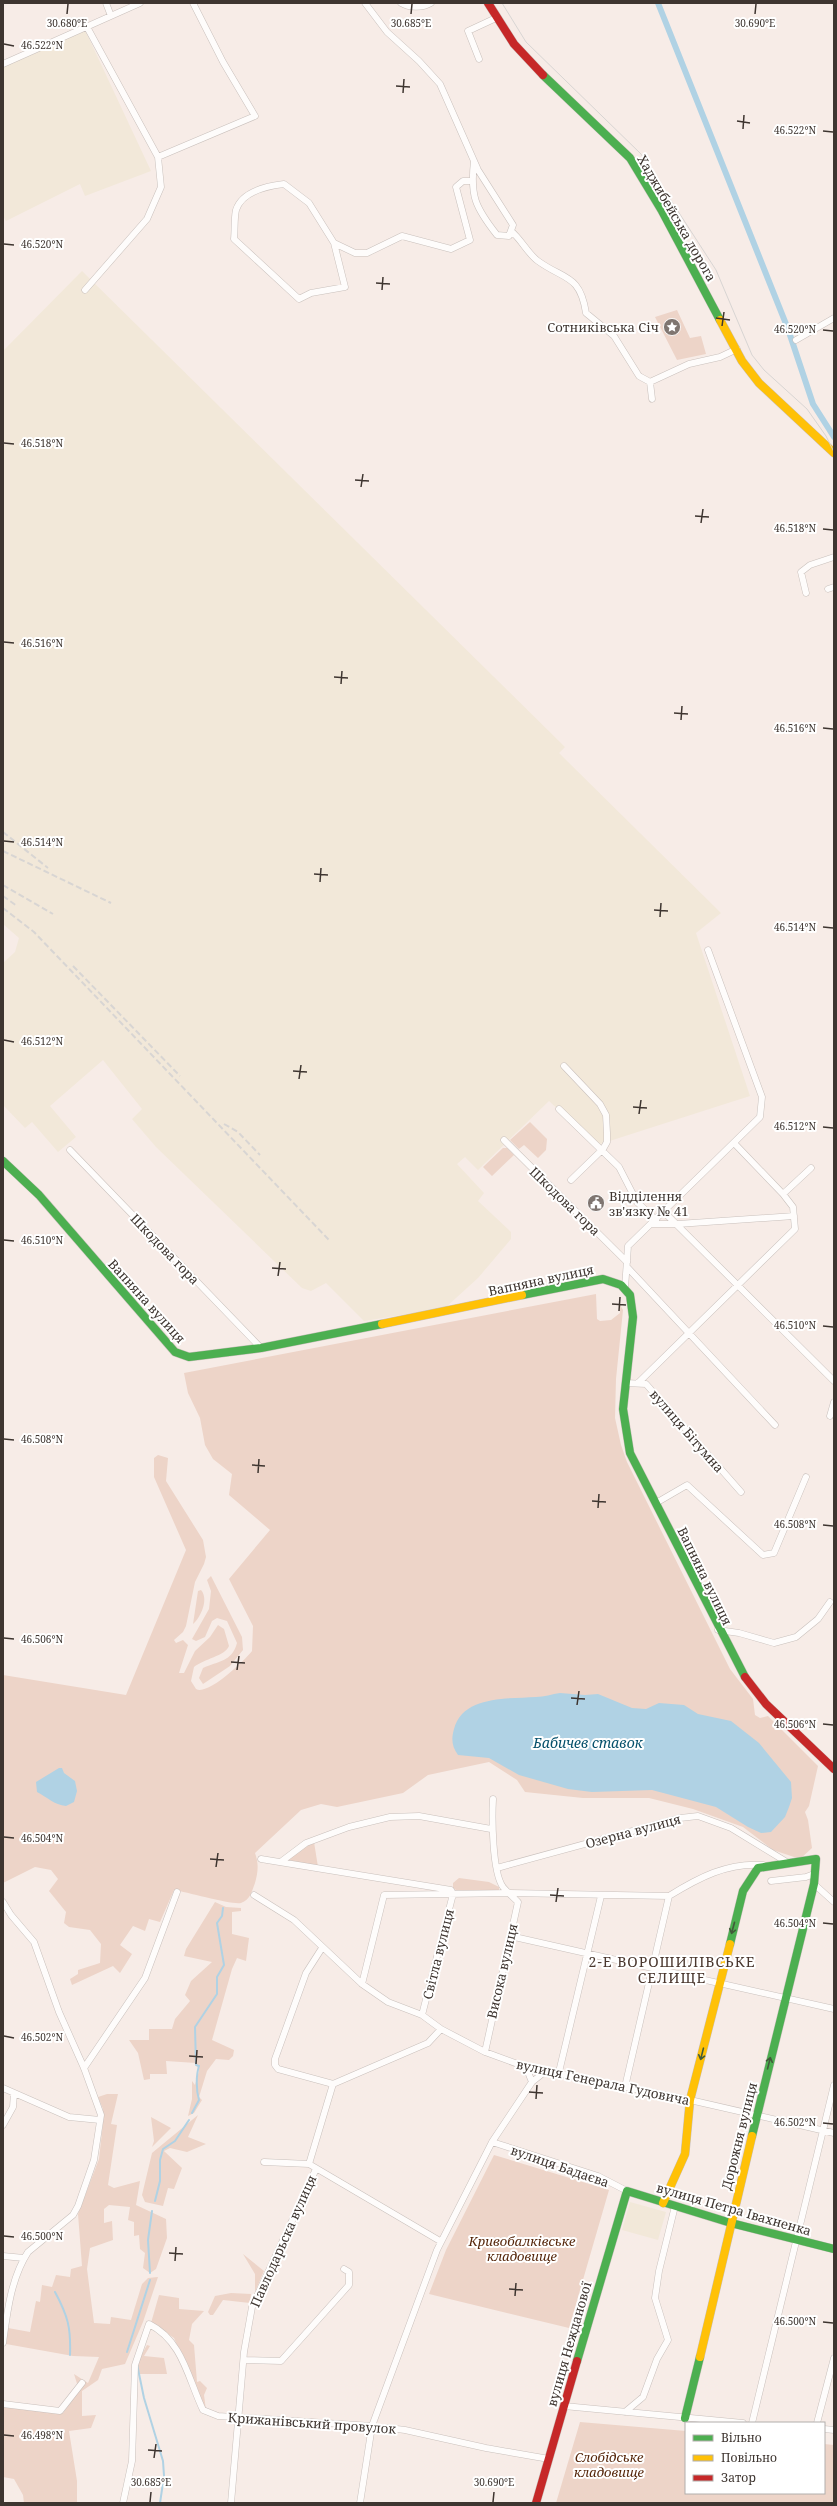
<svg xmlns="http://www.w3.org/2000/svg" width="837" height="2506" font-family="'Noto Serif',serif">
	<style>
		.industrial { fill: #f2e8d9 }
		.green { fill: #edd4c8 }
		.water { fill: #b0d2e4 }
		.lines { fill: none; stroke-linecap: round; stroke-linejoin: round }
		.stream { stroke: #b0d2e4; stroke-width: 2 }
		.canal { stroke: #b0d2e4; stroke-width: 6 }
		.street-casing { stroke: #c9c0bc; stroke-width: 7 }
		.fast-casing { stroke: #c9c0bc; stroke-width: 9 }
		.slow-casing { stroke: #c9c0bc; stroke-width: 9 }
		.jam-casing { stroke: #c9c0bc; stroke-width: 9 }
		.street { stroke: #fefcfb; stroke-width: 6 }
		.fast { stroke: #4caf50; stroke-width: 8 }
		.slow { stroke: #ffc107; stroke-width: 8 }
		.jam { stroke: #c62828; stroke-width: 8 }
		.tram { stroke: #d8d5d3; stroke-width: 1 }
		.rail { stroke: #d8d5d3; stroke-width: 2; stroke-dasharray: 6 3; stroke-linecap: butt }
		.oneway { stroke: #425a3a }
		.ticks { fill: none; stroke: #3e3530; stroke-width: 1.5 }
		.labels { text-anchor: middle; stroke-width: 4; stroke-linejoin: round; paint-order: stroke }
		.street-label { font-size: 13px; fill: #3e3530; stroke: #fff }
		.poi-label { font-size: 13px; fill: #3e3530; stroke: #fff; text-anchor: end }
		.park-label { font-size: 13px; font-style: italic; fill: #55260a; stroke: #fff }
		.water-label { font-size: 14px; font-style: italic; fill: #05506b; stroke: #fff }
		.neighbourhood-label { font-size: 14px; letter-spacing: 1px; fill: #4a372e; stroke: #fff }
		.ticks-label { font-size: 10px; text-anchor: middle; fill: #3e3530; stroke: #fff; stroke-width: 4; stroke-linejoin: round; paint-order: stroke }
	</style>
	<rect width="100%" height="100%" fill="#f7ece7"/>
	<path class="industrial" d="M85 30 151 171 85 196 80 184 6 221 3 216V66Z
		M82 271 565 747 559 753 721 913 696 933 750 1096 597 1145 549 1101 478 1170 465 1157 457 1164 484 1193 478 1201 511 1232V1239L478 1278 445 1308 364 1321 326 1283 311 1291 302 1288 156 1147 132 1119 142 1109 103 1060 50 1106 76 1137 58 1152 32 1122 25 1128 3 1105V963L15 952 19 938 3 924V351Z
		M630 2202 666 2212 658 2240 622 2230Z"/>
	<path class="green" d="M677 310 690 338 701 336 706 354 677 360 655 317Z
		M530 1122 547 1139 546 1150 538 1158 524 1145 519 1149 510 1140Z
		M503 1148H507L514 1155 492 1176 483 1167Z
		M596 1294 597 1319 600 1321 611 1320 620 1313 619 1303 623 1310 616 1379 615 1418 621 1445 627 1462 730 1669 753 1699 755 1715 760 1718 768 1716 818 1766 809 1806 805 1812 808 1820 812 1848 800 1859 773 1850 743 1827 693 1809 649 1798H583L525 1792 517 1780 489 1762 428 1775 403 1793 337 1807 321 1804 301 1810 255 1853C259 1864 258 1872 255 1883 252 1891 250 1900 241 1903 232 1905 187 1892 174 1890L160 1922 149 1919 145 1931 133 1926 120 1945 132 1954 120 1973 113 1966 72 1985 70 1979 78 1974V1970L100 1963 101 1944 90 1930 69 1927 64 1923 66 1912 49 1891 58 1879 51 1870 35 1867 3 1883V1675L126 1695 186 1550 154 1477V1458L158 1455 168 1458 166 1481 203 1540 206 1557 204 1564 195 1582 186 1626 183 1632 174 1640 176 1643 183 1640 188 1645 179 1673H184L195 1651 210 1637 218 1625 224 1629 229 1646C225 1656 204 1659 194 1667L191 1681 196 1689C208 1696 244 1661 252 1651L253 1626 229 1579 270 1530 229 1495 232 1474 213 1459 205 1445 200 1418 188 1393 184 1373Z
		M211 1576 242 1637 243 1650 230 1666 203 1684 199 1678 203 1668C218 1661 232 1662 237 1643L227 1621 217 1618 212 1621 205 1637 196 1641 192 1639 209 1609 211 1591 207 1580Z
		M201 1590C209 1599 201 1617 193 1624L198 1591Z
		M314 1842 318 1867 286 1860 307 1845Z
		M459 1878 489 1882 499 1887V1891L456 1890 453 1888V1883Z
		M215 1902 226 1907 241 1908V1911L232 1912V1934L249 1938 246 1961 237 1958 232 1969 212 2040 234 2050 233 2056 229 2060 216 2059 207 2071 199 2097 202 2100 194 2113 188 2116 192 2099V2081L195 2085 199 2071 196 2063 166 2061 167 2074H150V2079L144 2080 138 2053 129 2040H149V2029H172L175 2019 190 2001 185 1995 191 1981 212 1962 184 1956 186 1949Z
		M107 2094H118L111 2124 117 2125 108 2185 114 2188 140 2181 136 2205 166 2219 167 2238 156 2269 150 2273 143 2268 145 2253 140 2249 139 2235 134 2236V2222L128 2220 130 2207 109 2205 104 2209V2223L112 2221 113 2240 90 2248 87 2269 94 2323 110 2324 111 2317 131 2320 142 2284 148 2278 158 2277 143 2322 125 2364 102 2369 98 2380 82 2391V2416L96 2415 91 2428 69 2431 77 2481V2503H24L23 2495 14 2479 3 2477V2405L63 2413 79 2390 74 2374 88 2383 99 2357 73 2356 6 2344 8 2328 30 2332 36 2301 40 2302 42 2285 52 2287 56 2275 70 2277 71 2269 82 2266 78 2214 99 2159 103 2123V2109L98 2097Z
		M198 2115 188 2137 206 2144 187 2152 170 2148 164 2151 182 2168 174 2189 168 2188 163 2206 145 2202 142 2195 152 2153Z
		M151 2117 171 2128 152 2147 154 2141Z
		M494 2155 609 2190 569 2328 429 2294 446 2250Z
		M243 2254 264 2271 255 2292V2274Z
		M231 2293 251 2294 250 2303 223 2300 213 2315H210L208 2312 215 2296Z
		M159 2295 179 2298V2309L204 2311 192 2324 189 2340 194 2345 197 2382 200 2381 207 2388 204 2395 206 2410 203 2407 174 2338 151 2323Z
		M147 2345 150 2346 144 2356 164 2358 167 2374H137V2363Z
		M580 2422 686 2431V2493H824V2444L834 2445V2503H556Z"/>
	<path class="water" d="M560 1693 585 1695 598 1694 632 1708 646 1709 659 1703 684 1705 698 1714 731 1721 759 1743 791 1782 792 1798 789 1807 785 1817 771 1832 761 1833 748 1827 716 1807 652 1790 592 1792 568 1789 519 1775 489 1758 458 1755C452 1747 451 1739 454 1729 463 1695 509 1699 536 1697 544 1697 552 1694 560 1693Z
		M59 1768H62L64 1773 75 1781 77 1791 74 1802 66 1806C54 1805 47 1797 37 1792L36 1782Z"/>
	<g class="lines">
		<path class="stream" d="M192 2113 199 2100C196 2090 196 2075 199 2066L196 2065 195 2027 217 1994V1977L224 1965 217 1923 222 1916 223 1908
			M155 2201 160 2181V2160L163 2149 175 2141 189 2120
			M150 2273 148 2240 152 2211
			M55 2292C68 2316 71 2328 70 2355
			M127 2352 150 2280
			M137 2364 144 2398 163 2461 164 2476 160 2503"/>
		<path class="canal" d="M658 3 788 329 813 404 834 437"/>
		<g class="street-casing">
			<path id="street" d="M106 3 111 16
				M365 3 387 32 419 61 440 84 478 170 513 225 509 236 497 235C475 207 470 196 474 161
				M401 3C409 8 423 8 431 3
				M479 59 468 31 496 18
				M3 64 140 3
				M158 157 255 116 223 62 193 3
				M511 231C521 239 528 254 538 261 564 280 580 274 586 313L614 336 639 376 650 382 689 364 720 357 737 349
				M334 243 345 287 311 293 299 299 234 239C235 230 234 219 236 210 242 191 267 186 284 184L309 203 334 243 355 253H367L402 236 451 249 470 240 456 187 463 181H472
				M85 290 147 219 161 187 158 157 87 27
				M796 340 834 318
				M650 382 652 399
				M828 589 834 587
				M806 593 801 572 810 565 834 557
				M564 1066 600 1104 606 1115 607 1133V1142L603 1149 571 1180
				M559 1109 619 1167 637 1202 656 1220
				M504 1140 627 1262
				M70 1150 261 1348
				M783 1194 811 1168
				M664 1212 834 1381
				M652 1224H678L794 1216
				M627 1267 775 1425
				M625 1288 628 1246 760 1117 762 1097 708 950
				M626 1383 646 1384 741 1492
				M638 1383 795 1229 793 1207 783 1194 734 1143
				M830 1416 834 1402
				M656 1503 687 1485 763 1555 774 1553 806 1477
				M718 1630 739 1633 774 1643 796 1637 818 1619 830 1602
				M261 1859 451 1890 453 1894 422 2015
				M282 1861 306 1843 349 1827 390 1817 419 1816 491 1829
				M497 1868 680 1818 698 1816 731 1828 785 1861
				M771 1881 806 1877 814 1874
				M814 1884 834 1902
				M254 1895 294 1920 362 1984 388 2002 422 2015 441 2029 485 2052 526 2067 690 2100 834 2133
				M3 1902 11 1915 34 1942 59 2012 84 2068 101 2115 94 2160 78 2206 73 2215 28 2252C11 2278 7 2313 3 2343
				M510 1936 834 2009
				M322 1948 306 1973 275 2059V2065L278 2069 333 2084 428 2043 441 2029
				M362 1984 384 1895 510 1893 669 1896C698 1878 728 1862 763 1865
				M485 2052 518 1902C513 1897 507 1892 503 1887 492 1872 492 1817 493 1799
				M84 2068 145 1978 177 1892
				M559 2072 601 1896
				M532 2082 547 2070
				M333 2084 309 2164 440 2241
				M625 2087 669 1896
				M3 2088 69 2117 100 2120
				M3 2125 13 2107 14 2093
				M492 2142 598 2176 627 2191
				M264 2162 309 2164
				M3 2256 24 2258
				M244 2360 281 2361 349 2285V2272L344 2269
				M3 2404 60 2411 82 2383
				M564 2406 743 2423
				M625 2412 643 2397 657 2359 668 2340 655 2298 659 2271 675 2206
				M752 2423 834 2085
				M817 2423 834 2358
				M824 2429 834 2430
				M123 2503 132 2461 135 2365 149 2324C183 2341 188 2379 203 2410L218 2416 372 2426 405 2430 486 2448 549 2459
				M231 2503 244 2352 252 2307 316 2169
				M360 2503 372 2426 437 2250 492 2142 532 2082 526 2067"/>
		</g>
		<g class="fast-casing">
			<path id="fast" d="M543 75 630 158 662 211 720 320
				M3 1161 39 1195 175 1352 189 1357 261 1348 382 1324
				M522 1295 603 1279 621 1285 630 1295 633 1317 623 1409 630 1453 745 1677
				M730 1944 743 1891 758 1868 816 1859 814 1884 752 2136
				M577 2361 627 2191 731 2223 834 2249
				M685 2418 700 2357"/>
		</g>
		<g class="slow-casing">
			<path id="slow" d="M720 320 742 361 759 383 834 453
				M382 1324 522 1295
				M663 2203 685 2154 690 2100 730 1944
				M700 2357 752 2136"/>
		</g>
		<g class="jam-casing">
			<path id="jam" d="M488 3 514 44 543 75
				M745 1677 766 1704 834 1769
				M536 2503 577 2361"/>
		</g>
		<use href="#street" class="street"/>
		<use href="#fast" class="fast"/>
		<use href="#slow" class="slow"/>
		<use href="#jam" class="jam"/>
		<path class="tram" d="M502 3 526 42 641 154 716 270 752 355 764 370 807 409 826 436 834 452"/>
		<path class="rail" d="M3 832 48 868
			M3 851 111 903
			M3 885 53 914
			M3 896 17 906
			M3 908 34 932 329 1240
			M73 966 180 1076
			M224 1124 238 1132 260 1155"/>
	</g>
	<defs><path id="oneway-shaft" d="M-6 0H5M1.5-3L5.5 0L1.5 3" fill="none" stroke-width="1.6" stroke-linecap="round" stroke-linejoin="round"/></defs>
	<g class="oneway">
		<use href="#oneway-shaft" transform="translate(733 1928) rotate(105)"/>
		<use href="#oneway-shaft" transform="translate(702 2054) rotate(104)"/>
		<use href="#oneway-shaft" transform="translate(769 2063) rotate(-76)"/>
	</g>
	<path class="ticks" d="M67 14 68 4M411 14 412 4M755 14 756 4M4 44 14 46M396 86 410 87M403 93 404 79M737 121 750 123M743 129 744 115M823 131 833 132M4 244 14 245M376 283 390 284M382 290 383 277M716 318 730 320M722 326 724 312M823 330 833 331M4 443 14 444M355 480 369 481M361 487 363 474M695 516 709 517M701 523 703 509M823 529 833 530M4 642 14 643M334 677 348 678M341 684 342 671M674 713 688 714M681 720 682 706M823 728 833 729M4 841 14 842M314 874 328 875M320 882 321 868M654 910 668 911M660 917 661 903M823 927 833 928M4 1040 14 1042M293 1071 307 1072M299 1079 301 1065M633 1107 647 1108M639 1114 641 1100M823 1127 833 1128M4 1240 14 1241M272 1268 286 1269M278 1276 280 1262M612 1304 626 1305M619 1311 620 1297M823 1326 833 1327M4 1439 14 1440M252 1465 265 1466M258 1473 259 1459M592 1501 606 1502M598 1508 599 1494M823 1525 833 1526M4 1638 14 1639M231 1662 245 1663M237 1670 239 1656M571 1698 585 1699M577 1705 579 1691M823 1724 833 1725M4 1837 14 1838M210 1859 224 1860M216 1867 218 1853M550 1895 564 1896M556 1902 558 1888M823 1923 833 1924M4 2036 14 2038M189 2056 203 2057M196 2064 197 2050M529 2092 543 2093M536 2099 537 2085M823 2123 833 2124M4 2236 14 2237M169 2253 183 2254M175 2261 176 2247M509 2289 523 2290M515 2296 516 2283M823 2322 833 2323M4 2435 14 2436M148 2450 162 2451M154 2458 156 2444M150 2502 151 2492M493 2502 494 2492"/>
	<defs>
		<g id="sight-disc" transform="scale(0.9)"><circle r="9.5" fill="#7f7570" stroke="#fff"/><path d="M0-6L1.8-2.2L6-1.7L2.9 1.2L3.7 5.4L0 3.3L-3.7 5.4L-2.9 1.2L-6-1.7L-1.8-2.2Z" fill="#fff"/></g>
		<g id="civic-disc" transform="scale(0.9)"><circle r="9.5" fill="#7f7570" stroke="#fff"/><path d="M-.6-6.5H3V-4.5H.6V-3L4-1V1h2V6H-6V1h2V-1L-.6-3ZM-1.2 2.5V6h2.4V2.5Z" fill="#fff"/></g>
	</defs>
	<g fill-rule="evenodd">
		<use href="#sight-disc" x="672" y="327"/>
		<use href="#civic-disc" x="596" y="1203"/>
	</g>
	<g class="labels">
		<g class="street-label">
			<text transform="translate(677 218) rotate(60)" y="5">Хаджибейська дорога</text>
			<text transform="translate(565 1201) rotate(44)" y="5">Шкодова гора</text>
			<text transform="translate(165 1249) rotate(46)" y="5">Шкодова гора</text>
			<text transform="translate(541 1280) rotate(-12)" y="5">Вапняна вулиця</text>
			<text transform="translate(147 1301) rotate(48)" y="5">Вапняна вулиця</text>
			<text transform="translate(687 1431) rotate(49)" y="5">вулиця Бітумна</text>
			<text transform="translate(705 1576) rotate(64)" y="5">Вапняна вулиця</text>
			<text transform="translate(633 1831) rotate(-15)" y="5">Озерна вулиця</text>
			<text transform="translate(438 1954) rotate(-76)" y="5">Світла вулиця</text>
			<text transform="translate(502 1971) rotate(-77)" y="5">Висока вулиця</text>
			<text transform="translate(603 2082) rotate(12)" y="5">вулиця Генерала Гудовича</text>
			<text transform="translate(739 2136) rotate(-76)" y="5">Дорожня вулиця</text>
			<text transform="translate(560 2166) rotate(19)" y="5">вулиця Бадаєва</text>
			<text transform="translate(734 2209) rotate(16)" y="5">вулиця Петра Івахненка</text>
			<text transform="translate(283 2241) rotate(-66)" y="5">Павлодарьска вулиця</text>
			<text transform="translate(569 2344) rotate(-74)" y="5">вулиця Нежданової</text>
			<text transform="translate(312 2423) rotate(4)" y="5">Крижанівський провулок</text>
		</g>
		<g class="poi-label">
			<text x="659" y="332">Сотниківська Січ</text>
			<text x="609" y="1201" text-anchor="start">Відділення<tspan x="609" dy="15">зв'язку № 41</tspan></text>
		</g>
		<g class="park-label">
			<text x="522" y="2246">Кривобалківське<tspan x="522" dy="15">кладовище</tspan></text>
			<text x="609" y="2462">Слобідське<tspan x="609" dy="15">кладовище</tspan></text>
		</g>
		<g class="water-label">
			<text x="588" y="1748">Бабичев ставок</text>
		</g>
		<g class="neighbourhood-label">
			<text x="672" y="1967">2-Е ВОРОШИЛІВСЬКЕ<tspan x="672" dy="16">СЕЛИЩЕ</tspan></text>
		</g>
	</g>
	<g class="ticks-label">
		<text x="67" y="27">30.680°E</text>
		<text x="411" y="27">30.685°E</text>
		<text x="755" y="27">30.690°E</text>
		<text x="42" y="49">46.522°N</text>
		<text x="795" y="134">46.522°N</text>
		<text x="42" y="248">46.520°N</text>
		<text x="795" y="333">46.520°N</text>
		<text x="42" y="447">46.518°N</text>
		<text x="795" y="532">46.518°N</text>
		<text x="42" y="647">46.516°N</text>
		<text x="795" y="732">46.516°N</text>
		<text x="42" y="846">46.514°N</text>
		<text x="795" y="931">46.514°N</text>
		<text x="42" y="1045">46.512°N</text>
		<text x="795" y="1130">46.512°N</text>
		<text x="42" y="1244">46.510°N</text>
		<text x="795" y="1329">46.510°N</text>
		<text x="42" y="1443">46.508°N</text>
		<text x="795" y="1528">46.508°N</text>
		<text x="42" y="1643">46.506°N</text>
		<text x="795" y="1728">46.506°N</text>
		<text x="42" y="1842">46.504°N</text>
		<text x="795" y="1927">46.504°N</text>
		<text x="42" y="2041">46.502°N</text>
		<text x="795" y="2126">46.502°N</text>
		<text x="42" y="2240">46.500°N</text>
		<text x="795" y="2325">46.500°N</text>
		<text x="42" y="2439">46.498°N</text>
		<text x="151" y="2486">30.685°E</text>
		<text x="494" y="2486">30.690°E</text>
	</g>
	<rect width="837" height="2506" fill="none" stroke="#3e3530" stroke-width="8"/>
	<rect x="685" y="2422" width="140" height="72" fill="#ffffff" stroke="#b2aeac"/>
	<rect x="693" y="2435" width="20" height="6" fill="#4caf50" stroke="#b2aeac"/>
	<text x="721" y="2442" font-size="12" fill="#3e3530">Вільно</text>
	<rect x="693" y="2455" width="20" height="6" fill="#ffc107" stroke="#b2aeac"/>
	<text x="721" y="2462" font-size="12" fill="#3e3530">Повільно</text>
	<rect x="693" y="2475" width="20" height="6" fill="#c62828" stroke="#b2aeac"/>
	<text x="721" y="2482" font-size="12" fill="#3e3530">Затор</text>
</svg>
